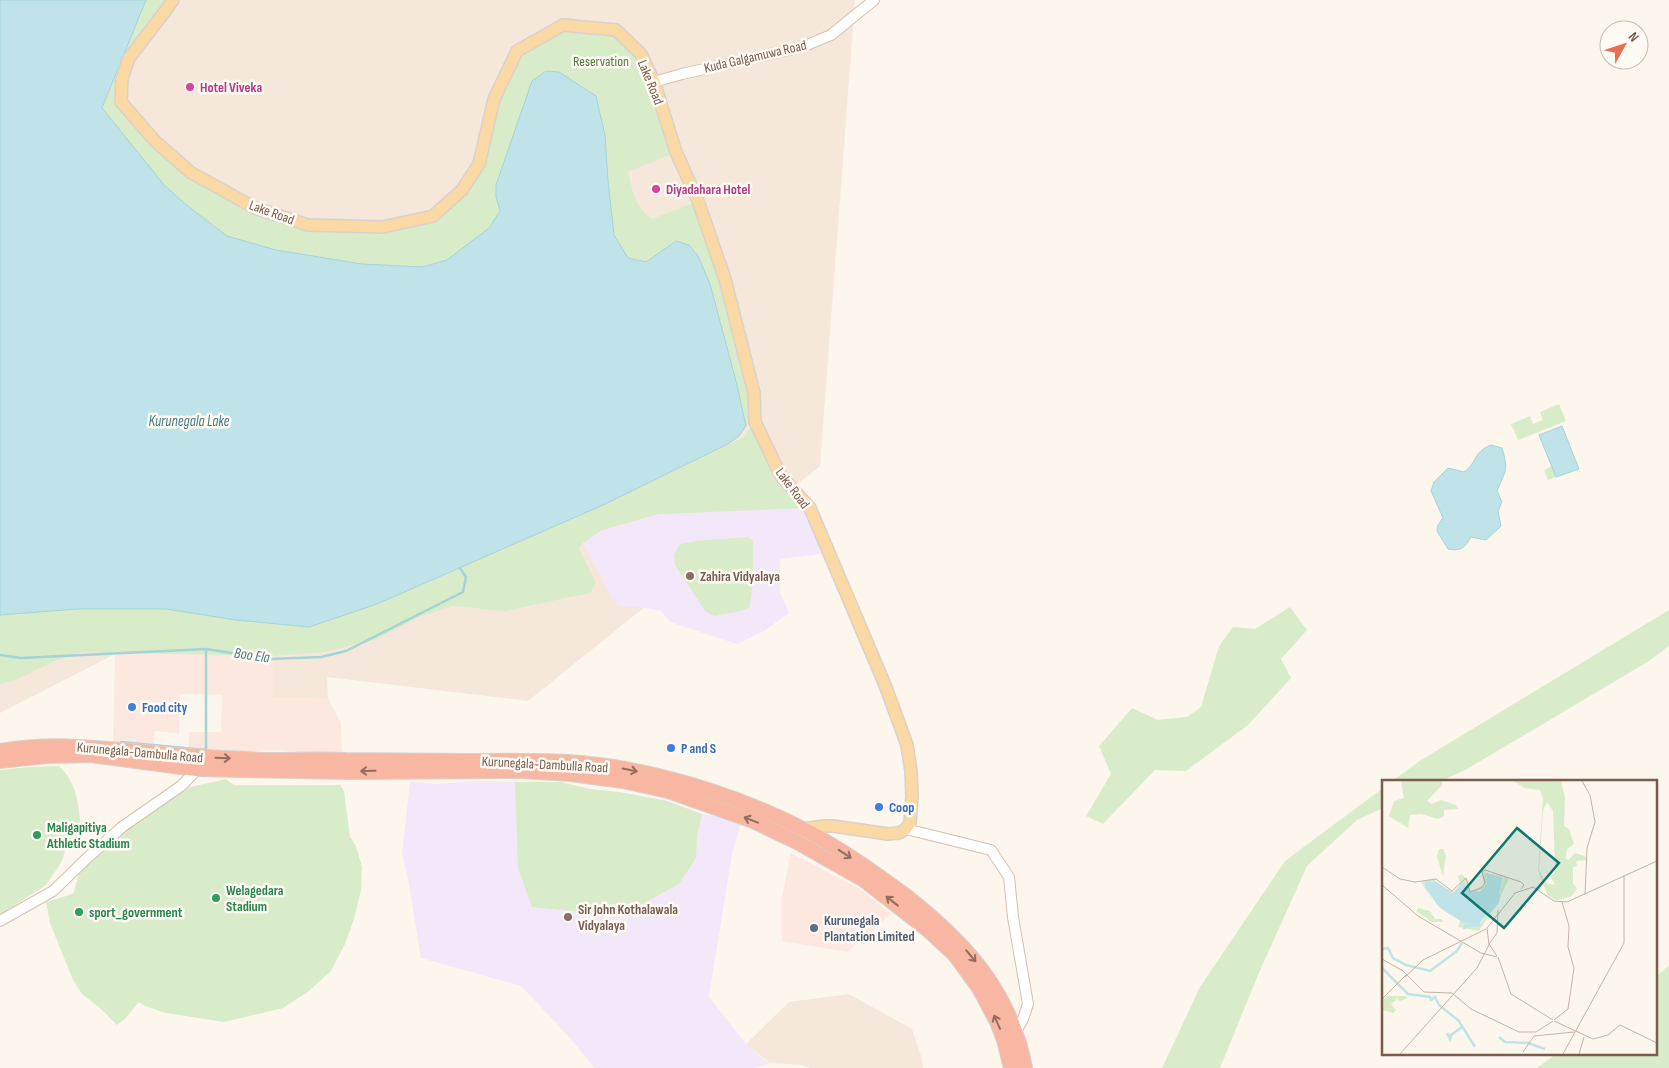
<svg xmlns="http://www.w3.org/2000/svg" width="1669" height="1068" font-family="'Sofia Sans Condensed',sans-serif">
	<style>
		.residential { fill: #f5e8da }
		.commercial { fill: #fde8e0 }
		.education { fill: #f3e8fa }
		.green { fill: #d8ecc9 }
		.water { fill: #bfe3e8; stroke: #a5d3da }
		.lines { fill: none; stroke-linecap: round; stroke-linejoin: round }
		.stream { stroke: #a5d3da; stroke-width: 2.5 }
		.secondary-casing { stroke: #d6c0b0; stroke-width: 12 }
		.primary-casing { stroke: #dad1cd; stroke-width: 14 }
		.highway-casing { stroke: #dad1cd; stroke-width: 16 }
		.secondary { stroke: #fff; stroke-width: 10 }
		.primary { stroke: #fbd9a5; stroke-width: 11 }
		.highway { stroke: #f7b7a3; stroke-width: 14 }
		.oneway { stroke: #936e5e }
		.hotel-dot { fill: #d1479c; stroke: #fffaf3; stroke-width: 2 }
		.education-dot { fill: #8d6e63; stroke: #fffaf3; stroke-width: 2 }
		.shop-dot { fill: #3f7fe0; stroke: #fffaf3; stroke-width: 2 }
		.leisure-dot { fill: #2e9e5b; stroke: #fffaf3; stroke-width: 2 }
		.service-dot { fill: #5c6f8a; stroke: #fffaf3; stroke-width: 2 }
		.labels { text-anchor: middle; stroke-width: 5; stroke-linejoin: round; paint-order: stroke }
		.street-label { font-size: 14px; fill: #7a5c4d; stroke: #fffaf3 }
		.park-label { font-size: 14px; fill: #537a41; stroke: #fffaf3 }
		.hotel-label { font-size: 14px; font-weight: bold; fill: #b23c85; stroke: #fffaf3; text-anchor: start }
		.education-label { font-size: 14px; font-weight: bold; fill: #785e54; stroke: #fffaf3; text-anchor: start }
		.shop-label { font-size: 14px; font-weight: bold; fill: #366cbe; stroke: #fffaf3; text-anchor: start }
		.leisure-label { font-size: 14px; font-weight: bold; fill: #27864d; stroke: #fffaf3; text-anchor: start }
		.service-label { font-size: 14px; font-weight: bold; fill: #4e5e75; stroke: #fffaf3; text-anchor: start }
		.water-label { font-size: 15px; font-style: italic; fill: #437c86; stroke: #fffaf3 }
		.inset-river { fill: none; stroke: #bfe3e8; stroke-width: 2.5 }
		.inset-road { fill: none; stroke: #c5b3a7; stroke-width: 1 }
		.view { fill: #0f766e; fill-opacity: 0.15; stroke: #0f766e; stroke-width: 2.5 }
		.inset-edge { fill: none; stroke: #7a5c4d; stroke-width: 2.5 }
	</style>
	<rect width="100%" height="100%" fill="#fdf6ec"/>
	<path class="residential" d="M0 0H855L820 466 528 701 327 677 328 699 273 698V671L119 652 0 713Z
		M849 994 912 1029 922 1059 923 1068H810L802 1065 770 1063 746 1044 789 1002Z"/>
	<path class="commercial" d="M115 652 274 656 273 698 328 699 341 723 342 751 316 753 272 750 232 752 189 751V732H221L222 695 180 694 179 733 155 731 153 750 127 748 113 742Z
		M791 853 860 889 891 914 847 952 782 941V897Z"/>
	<path class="education" d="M810 508 830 553 780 559V592L789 613 764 631 737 644 670 622 661 611 642 607H621L613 600 583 543 602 530 659 514Z
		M472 781 560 782 590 789 619 792 667 801 702 814 726 818 741 823 732 854 709 997 746 1044 770 1064 754 1068H594L571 1039 521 986 421 958 408 879 402 853 410 782 438 784Z"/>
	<path class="green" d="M146 0H173L129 58 121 102 190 172 255 208 308 225 383 227 433 216 479 164 494 99 517 51 563 25 616 30 641 54 676 152 628 172C632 190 636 209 652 219L698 201 725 279 755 422 769 453 810 508 659 514 602 530 583 543 579 549 596 583 590 593 505 611 453 606 421 616 377 639 325 652 273 656 83 652 56 660 18 679 0 684V615L77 609H166L236 620 309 627 377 604 603 505 744 437 754 423 746 426 737 385 710 284 676 242 646 262 628 258 614 235 608 181 605 135 509 149C500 174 492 185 500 211L489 228 447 260 422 267 362 264 276 250 227 236 189 207 165 186 102 108Z
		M1559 404 1566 421 1518 440 1511 424 1530 416 1533 424 1543 420 1540 412Z
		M1552 466 1556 477 1548 480 1544 470Z
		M748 537 753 541V580L750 607 740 611 714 616 705 611 675 565 674 555 680 544 696 541Z
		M1290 607 1307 630 1281 659 1291 678 1248 725 1186 771 1155 770 1103 824 1086 816 1111 774 1099 746 1132 708 1158 720 1187 717 1201 707 1219 646 1233 627 1255 629Z
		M1669 610V646L1649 661 1467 769 1439 782H1391L1418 762Z
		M59 766C77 783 78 803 81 826L67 845 61 863 46 885 0 915V770L29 767Z
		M226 779 234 785H340L344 791 350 837 356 846 362 867 361 890 354 919 345 944 331 971 309 991 283 1008 224 1022 166 1013 145 1006 139 1002 125 1019 117 1025 101 1009 82 994 73 980 50 923 46 902 73 894 79 874 107 844 143 814 186 788Z
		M515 782H560L590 789 619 792 667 801 702 814 697 835 696 858 679 884 620 916 532 907 518 868Z
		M1383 788V808L1357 820 1307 866 1258 975 1220 1068H1162L1200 987 1285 861Z
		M1669 966V1068H1537L1556 1054H1655V977Z"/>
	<path class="water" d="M0 0H146L102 108 165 186 189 207 227 236 276 250 362 264 422 267 447 260 489 228 500 211 496 197V185L532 81 546 71 559 72 596 96 605 135 608 181 614 235 628 258 646 262 676 241 689 245 698 256 710 284 737 385 746 426 739 436 728 444 603 505 377 604 309 627 236 620 166 609H77L0 615Z
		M1562 426 1579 469 1556 477 1539 435Z
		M1491 445 1502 448C1509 471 1505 471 1497 491L1502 502 1498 511 1501 526 1486 540 1471 537C1466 547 1460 552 1448 549L1437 531 1438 525 1443 518 1431 491 1434 482 1448 468 1464 472C1478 462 1472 453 1491 445Z"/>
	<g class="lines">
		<path class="stream" d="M0 655 21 658 206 649 271 659 321 657 346 651 463 592 466 577 460 568
			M121 742 206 750V649"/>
		<g class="secondary-casing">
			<path id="secondary" d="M654 82 682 74 802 47 831 35 874 0
				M906 829 991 850 1009 877 1013 917 1028 1004 1023 1019 1016 1032 1012 1035
				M0 921 53 891 86 859 122 827 181 786 192 775 196 769V765"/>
		</g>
		<g class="primary-casing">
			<path id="primary" d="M173 0 163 14 129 58 122 79 121 102 155 141 190 172 255 208 308 225 383 227 433 216 462 190 479 164 494 99 517 51 563 25 616 30 641 54 654 82 676 152 698 201 725 279 754 393 755 422 781 476 810 508 885 685 907 745 911 771 912 796 910 823 906 829 899 833 888 834 833 826H824L803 829 797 842"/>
		</g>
		<g class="highway-casing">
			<path id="highway" d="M0 751C54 741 102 749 156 753 192 757 229 758 265 760 292 760 319 759 346 760 385 760 424 761 462 761 512 761 563 759 613 767 677 777 747 800 805 830 840 848 874 872 906 896 965 942 1011 992 1025 1068
				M0 761 46 756 91 755 196 769 350 772 521 771 571 774 623 781 668 791 753 821 797 842 864 880 928 930 955 955 979 988 997 1022 1004 1040 1011 1068"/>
		</g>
		<use href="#secondary" class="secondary"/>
		<use href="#primary" class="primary"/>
		<use href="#highway" class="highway"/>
	</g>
	<defs><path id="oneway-shaft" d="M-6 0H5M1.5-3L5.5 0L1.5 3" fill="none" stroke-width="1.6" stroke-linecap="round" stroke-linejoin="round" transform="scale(1.25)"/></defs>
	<g class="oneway">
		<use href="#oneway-shaft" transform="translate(223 758) rotate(2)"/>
		<use href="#oneway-shaft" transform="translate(630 770) rotate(12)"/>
		<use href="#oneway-shaft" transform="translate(368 771) rotate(179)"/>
		<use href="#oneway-shaft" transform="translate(751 820) rotate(-159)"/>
		<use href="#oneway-shaft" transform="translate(845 854) rotate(33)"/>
		<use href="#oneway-shaft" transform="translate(892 901) rotate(-142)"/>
		<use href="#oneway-shaft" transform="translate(971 956) rotate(50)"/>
		<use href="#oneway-shaft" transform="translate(997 1022) rotate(-114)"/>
	</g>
	<g class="hotel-dot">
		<circle cx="190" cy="87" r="5"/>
		<circle cx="656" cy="189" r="5"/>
	</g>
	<g class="education-dot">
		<circle cx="690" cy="576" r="5"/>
		<circle cx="568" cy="917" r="5"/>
	</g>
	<g class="shop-dot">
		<circle cx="132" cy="707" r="5"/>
		<circle cx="671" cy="748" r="5"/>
		<circle cx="879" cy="807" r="5"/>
	</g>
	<g class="leisure-dot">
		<circle cx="37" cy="835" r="5"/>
		<circle cx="216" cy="898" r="5"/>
		<circle cx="79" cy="912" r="5"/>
	</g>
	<circle class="service-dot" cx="814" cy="928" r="5"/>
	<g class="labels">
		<g class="street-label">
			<text transform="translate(755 56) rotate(-13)" y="5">Kuda Galgamuwa Road</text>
			<text transform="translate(651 82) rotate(68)" y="5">Lake Road</text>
			<text transform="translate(272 212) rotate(20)" y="5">Lake Road</text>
			<text transform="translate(793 488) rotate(53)" y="5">Lake Road</text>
			<text transform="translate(140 752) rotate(5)" y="5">Kurunegala-Dambulla Road</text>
			<text transform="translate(545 764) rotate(3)" y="5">Kurunegala-Dambulla Road</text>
		</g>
		<g class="park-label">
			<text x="601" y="66">Reservation</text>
		</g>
		<g class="hotel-label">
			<text x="200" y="92">Hotel Viveka</text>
			<text x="666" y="194">Diyadahara Hotel</text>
		</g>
		<g class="education-label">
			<text x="700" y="581">Zahira Vidyalaya</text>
			<text x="578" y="914">Sir John Kothalawala<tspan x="578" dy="16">Vidyalaya</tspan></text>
		</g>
		<g class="shop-label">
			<text x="142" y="712">Food city</text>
			<text x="681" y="753">P and S</text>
			<text x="889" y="812">Coop</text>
		</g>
		<g class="leisure-label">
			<text x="47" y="832">Maligapitiya<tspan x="47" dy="16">Athletic Stadium</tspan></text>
			<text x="226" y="895">Welagedara<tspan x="226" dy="16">Stadium</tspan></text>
			<text x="89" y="917">sport_government</text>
		</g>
		<g class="service-label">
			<text x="824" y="925">Kurunegala<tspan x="824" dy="16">Plantation Limited</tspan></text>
		</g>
		<g class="water-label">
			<text x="189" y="426">Kurunegala Lake</text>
			<text transform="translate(252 655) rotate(8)" y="5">Boo Ela</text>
		</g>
	</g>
	<g transform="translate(1382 780)">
		<rect width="275" height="275" fill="#fdf6ec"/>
		<path d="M19 1H60V5L45 21 50 24 59 20 74 25 76 29 62 30V36L56 39 40 34 28 35 26 48 7 36 12 21 22 18ZM131 1H179L183 18 182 46 187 49 192 64 185 69 184 78 186 80 193 73 203 76 204 80 194 81 195 86 191 87V103L195 109 189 117 175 120 166 116 156 91 161 18 158 10 143 8ZM165 22 171 31 173 85 172 94 168 96 173 105 164 103 157 90 161 30ZM57 69H61L64 75 61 97 55 76ZM100 92 127 98 116 122 97 151 76 147 78 141 98 144 115 121 122 98 110 97 102 107 93 113H88L82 101 77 110 71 113 63 109 58 105 55 102H44L42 106 51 123 39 102 51 99 61 108 72 111 78 105 76 96 79 94 87 101 88 112 102 105ZM36 128 48 131 53 139H59L61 142H50L34 131ZM5 216H23L26 218 18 221 15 219 9 224 14 230 11 233 0 230V221Z" fill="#d8ecc9" fill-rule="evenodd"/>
		<path d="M104 93 121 98 115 121 97 144 82 143 64 132 56 126 42 106 44 102H55L71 113 82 101 88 112H97L105 104Z" fill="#bfe3e8"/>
		<path class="inset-river" d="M105 135 116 122 117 114M82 149 83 146 99 145M0 169 6 168 11 178 24 185 48 191 75 171 80 163M0 188 26 214 48 217 49 220 53 217 57 225 77 241 93 267M65 253 68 259 69 255 80 247M117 257 123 262 146 263 163 269"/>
		<path class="inset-road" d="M200 1 208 15 213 42 205 68 203 115M0 87 18 99 33 102 54 99 70 111 84 98 88 112 99 108 103 103 100 92 103 90 139 102 142 105 139 109M0 105 36 136 99 173 115 177M115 176 107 164 115 153 116 130M116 177 129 214 171 240M0 179 21 191 42 212 70 213 89 229 137 252H154L171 241M23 197 41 180 104 149M0 219 24 195M172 240 186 229 192 188 186 167 187 146 180 122M172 241 211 259 226 255 238 245 275 263M141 272 152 256 192 252M18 274 95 188 107 165 105 148 133 113 151 107 172 121 185 122 275 81M181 274 242 163V95M197 274 202 257"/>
		<path class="view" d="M135 48 177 83 122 148 80 113Z"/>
		<rect width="275" height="275" class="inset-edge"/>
	</g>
	<g transform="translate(1624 45) rotate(50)"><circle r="24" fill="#fffaf3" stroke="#cabbb1"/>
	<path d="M0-4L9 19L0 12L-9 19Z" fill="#e76f51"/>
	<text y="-8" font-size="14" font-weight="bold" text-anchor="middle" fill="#7a5c4d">N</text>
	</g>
</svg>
